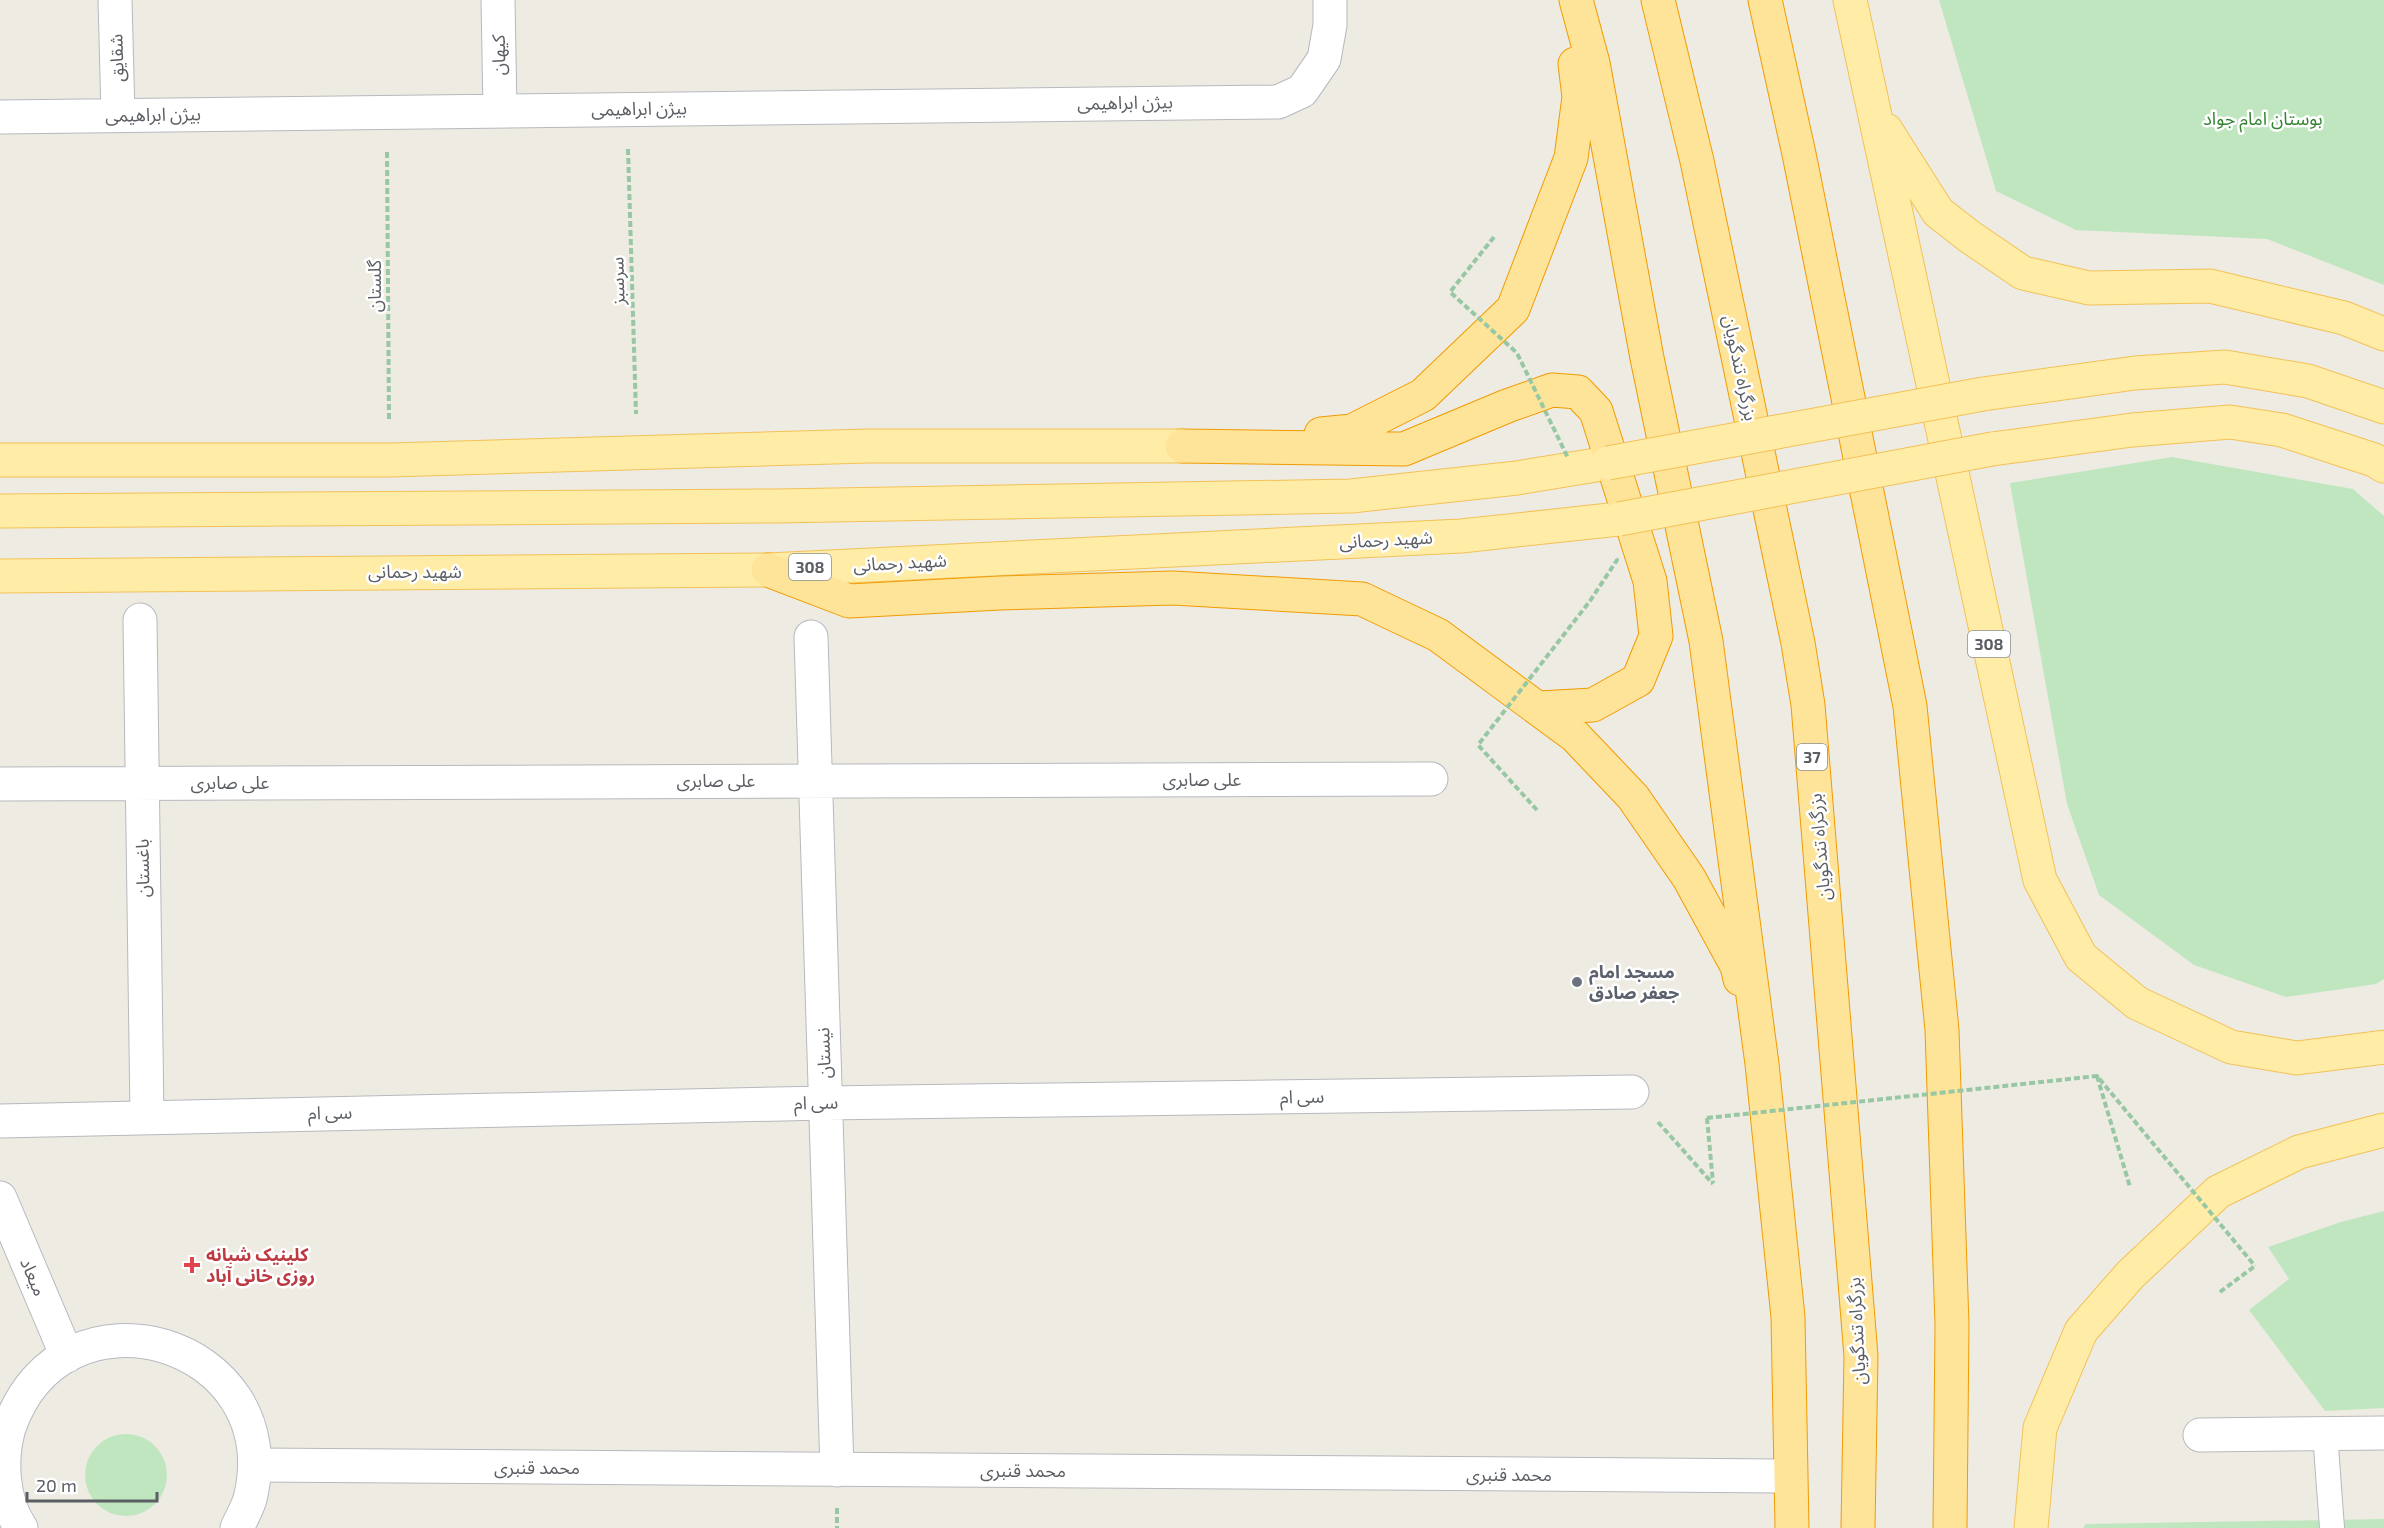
<svg xmlns="http://www.w3.org/2000/svg" width="2384" height="1528" font-family="'Exo 2','Noto Sans Arabic',sans-serif">
	<style>
		.green { fill: #c0e6bf }
		.lines { fill: none; stroke-linecap: round; stroke-linejoin: round }
		.service-casing { stroke: #b6b9bd; stroke-width: 26 }
		.minor-casing { stroke: #b6b9bd; stroke-width: 35 }
		.tertiary-casing { stroke: #b6b9bd; stroke-width: 35 }
		.secondary-casing { stroke: #b7bac0; stroke-width: 35 }
		.primary-casing { stroke: #f3c157; stroke-width: 35 }
		.trunk-casing { stroke: #f19b00; stroke-width: 35 }
		.path { stroke: #98c7a4; stroke-width: 4; stroke-dasharray: 6 3; stroke-linecap: butt }
		.service { stroke: #fff; stroke-width: 24 }
		.minor { stroke: #fff; stroke-width: 33 }
		.tertiary { stroke: #fff; stroke-width: 33 }
		.secondary { stroke: #fff; stroke-width: 33 }
		.primary { stroke: #ffeda7; stroke-width: 33 }
		.trunk { stroke: #fee498; stroke-width: 33 }
		.primary-bridge-casing { stroke: #f3c157; stroke-width: 35; stroke-linecap: butt }
		.path-bridge { stroke: #98c7a4; stroke-width: 4; stroke-dasharray: 6 3; stroke-linecap: butt }
		.primary-bridge { stroke: #ffeda7; stroke-width: 33 }
		.worship-dot { fill: #6b7280; stroke: #fff; stroke-width: 2 }
		.health-dot { fill: #e0444e; stroke: #fff; stroke-width: 2 }
		.labels { text-anchor: middle; stroke-width: 5; stroke-linejoin: round; paint-order: stroke }
		.shield { fill: #fff; stroke: #8c8f92; stroke-width: 1.5 }
		.shield-label { font-size: 16px; font-weight: bold; fill: #5b5f64 }
		.street-label { font-size: 18px; fill: #5b5f64; stroke: #fff }
		.park-label { font-size: 18px; fill: #338333; stroke: #fff }
		.worship-label { font-size: 18px; font-weight: bold; fill: #5b616d; stroke: #fff; text-anchor: start }
		.health-label { font-size: 18px; font-weight: bold; fill: #be3a42; stroke: #fff; text-anchor: start }
	</style>
	<rect width="100%" height="100%" fill="#eeebe3"/>
	<path class="green" d="M1939 0H2384V285L2267 239 2076 230 1996 191Z
		M2172 457 2353 489 2384 516V979L2376 984 2286 997 2194 965 2099 895 2067 804 2010 483Z
		M2384 1211V1408L2325 1411 2249 1310 2289 1279 2268 1247 2341 1222Z
		M85 1475a41 41 0 1 1 82 0a41 41 0 1 1-82 0Z
		M2384 1519V1528H2083L2086 1524Z"/>
	<g class="lines">
		<g class="service-casing">
			<path id="service" d="M2325 1433 2332 1528"/>
		</g>
		<g class="minor-casing">
			<path id="minor" d="M115 0 118 115
				M498 0 500 110
				M0 117 1278 102 1302 91 1324 59 1330 25V0
				M140 620 147 1117
				M811 637 837 1470
				M0 784 1431 779
				M0 1121 825 1103 1632 1092
				M2200 1435 2384 1433"/>
		</g>
		<g class="tertiary-casing">
			<path id="tertiary" d="M255 1465 1790 1476"/>
		</g>
		<g class="secondary-casing">
			<path id="secondary" d="M0 1198 67 1356
				M21 1528C2 1500 0 1459 9 1428 62 1273 289 1341 250 1499 247 1509 241 1519 237 1528"/>
		</g>
		<g class="primary-casing">
			<path id="primary" d="M1850 0 2040 880 2081 957 2137 1003 2231 1047 2297 1058 2384 1047
				M1886 130 1938 212 1970 237 2023 273 2089 288 2210 286 2344 318 2384 334
				M1983 394 2135 373 2225 367 2308 381 2384 407
				M1992 449 2132 430 2230 422 2282 430 2374 460 2384 466
				M0 460H390L868 446H1182
				M0 511 777 506 1351 496 1517 478 1608 463
				M0 576 768 570 1461 536 1619 519
				M2031 1528 2040 1428 2081 1331 2130 1275 2218 1192 2299 1152 2384 1130"/>
		</g>
		<g class="trunk-casing">
			<path id="trunk" d="M1576 0 1593 63 1647 358 1706 641 1762 1064 1788 1317 1792 1528
				M1658 0 1697 161 1798 643 1808 705 1861 1356 1858 1528
				M1765 0 1799 154 1910 706 1942 1030 1952 1325 1950 1528
				M1321 434 1352 431 1423 395 1513 309 1571 158 1579 97 1575 64
				M1182 446 1404 449 1507 406 1552 390 1578 392 1596 411 1650 581 1656 636 1638 680 1593 705 1539 708
				M768 570 849 601 1000 593 1173 588 1362 599 1438 635 1575 736 1633 797 1689 878 1737 966 1740 979"/>
		</g>
		<path class="path" d="M628 149 636 414
			M387 152 389 420
			M2097 1076 2130 1187
			M1707 1118 1713 1183
			M1658 1122 1713 1184
			M2220 1292 2255 1266
			M837 1508V1528"/>
		<use href="#service" class="service"/>
		<use href="#minor" class="minor"/>
		<use href="#tertiary" class="tertiary"/>
		<use href="#secondary" class="secondary"/>
		<use href="#primary" class="primary"/>
		<use href="#trunk" class="trunk"/>
		<g class="primary-bridge-casing">
			<path id="primary-bridge" d="M1608 463 1983 394
				M1619 519 1992 449"/>
		</g>
		<path class="path-bridge" d="M1494 237 1450 292 1517 353 1568 458
			M1537 810 1478 745 1590 601 1617 560 1615 557
			M1707 1118 2097 1076 2255 1266"/>
		<use href="#primary-bridge" class="primary-bridge"/>
	</g>
	<circle class="worship-dot" cx="1577" cy="982" r="6"/>
	<path class="health-dot" d="M189 1256h6v6h6v6h-6v6h-6v-6h-6v-6h6z"/>
	<g class="labels">
		<g class="shield">
			<rect x="789" y="554" width="42" height="26" rx="4.5"/>
			<rect x="1968" y="631" width="42" height="26" rx="4.5"/>
			<rect x="1797" y="744" width="30" height="26" rx="4.5"/>
		</g>
		<g class="shield-label">
			<text x="810" y="573">308</text>
			<text x="1989" y="650">308</text>
			<text x="1812" y="763">37</text>
		</g>
		<g class="street-label">
			<text transform="translate(499 55) rotate(-91)" y="6">کیهان</text>
			<text transform="translate(117 58) rotate(-92)" y="6">شقایق</text>
			<text transform="translate(1125 103) rotate(-1)" y="6">بیژن ابراهیمی</text>
			<text transform="translate(639 109) rotate(-1)" y="6">بیژن ابراهیمی</text>
			<text transform="translate(153 115) rotate(-1)" y="6">بیژن ابراهیمی</text>
			<text transform="translate(618 281) rotate(-92)" y="6">سرسبز</text>
			<text transform="translate(375 286) rotate(-90)" y="6">گلستان</text>
			<text transform="translate(1740 368) rotate(78)" y="6">بزرگراه تندگویان</text>
			<text transform="translate(1386 540) rotate(-3)" y="6">شهید رحمانی</text>
			<text transform="translate(900 563) rotate(-3)" y="6">شهید رحمانی</text>
			<text x="415" y="578">شهید رحمانی</text>
			<text x="1202" y="786">علی صابری</text>
			<text x="716" y="787">علی صابری</text>
			<text x="230" y="789">علی صابری</text>
			<text transform="translate(1820 847) rotate(-95)" y="6">بزرگراه تندگویان</text>
			<text transform="translate(143 868) rotate(-91)" y="6">باغستان</text>
			<text transform="translate(824 1053) rotate(-92)" y="6">نیستان</text>
			<text transform="translate(1302 1097) rotate(-1)" y="6">سی ام</text>
			<text transform="translate(816 1103) rotate(-1)" y="6">سی ام</text>
			<text transform="translate(330 1113) rotate(-1)" y="6">سی ام</text>
			<text transform="translate(33 1277) rotate(67)" y="6">میعاد</text>
			<text transform="translate(1857 1331) rotate(-93)" y="6">بزرگراه تندگویان</text>
			<text x="537" y="1474">محمد قنبری</text>
			<text x="1023" y="1477">محمد قنبری</text>
			<text x="1509" y="1481">محمد قنبری</text>
		</g>
		<g class="park-label">
			<text x="2263" y="125">بوستان امام جواد</text>
		</g>
		<g class="worship-label">
			<text x="1589" y="978">مسجد امام<tspan x="1589" dy="21">جعفر صادق</tspan></text>
		</g>
		<g class="health-label">
			<text x="206" y="1261">کلینیک شبانه<tspan x="206" dy="21">روزی خانی آباد</tspan></text>
		</g>
	</g>
	<path d="M27 1492v9h130v-9" fill="none" stroke="#5b5f64" stroke-width="3"/>
	<text x="36" y="1492" font-size="18" fill="#5b5f64" stroke="#ffffff" stroke-width="4.5" paint-order="stroke">20 m</text>
</svg>
